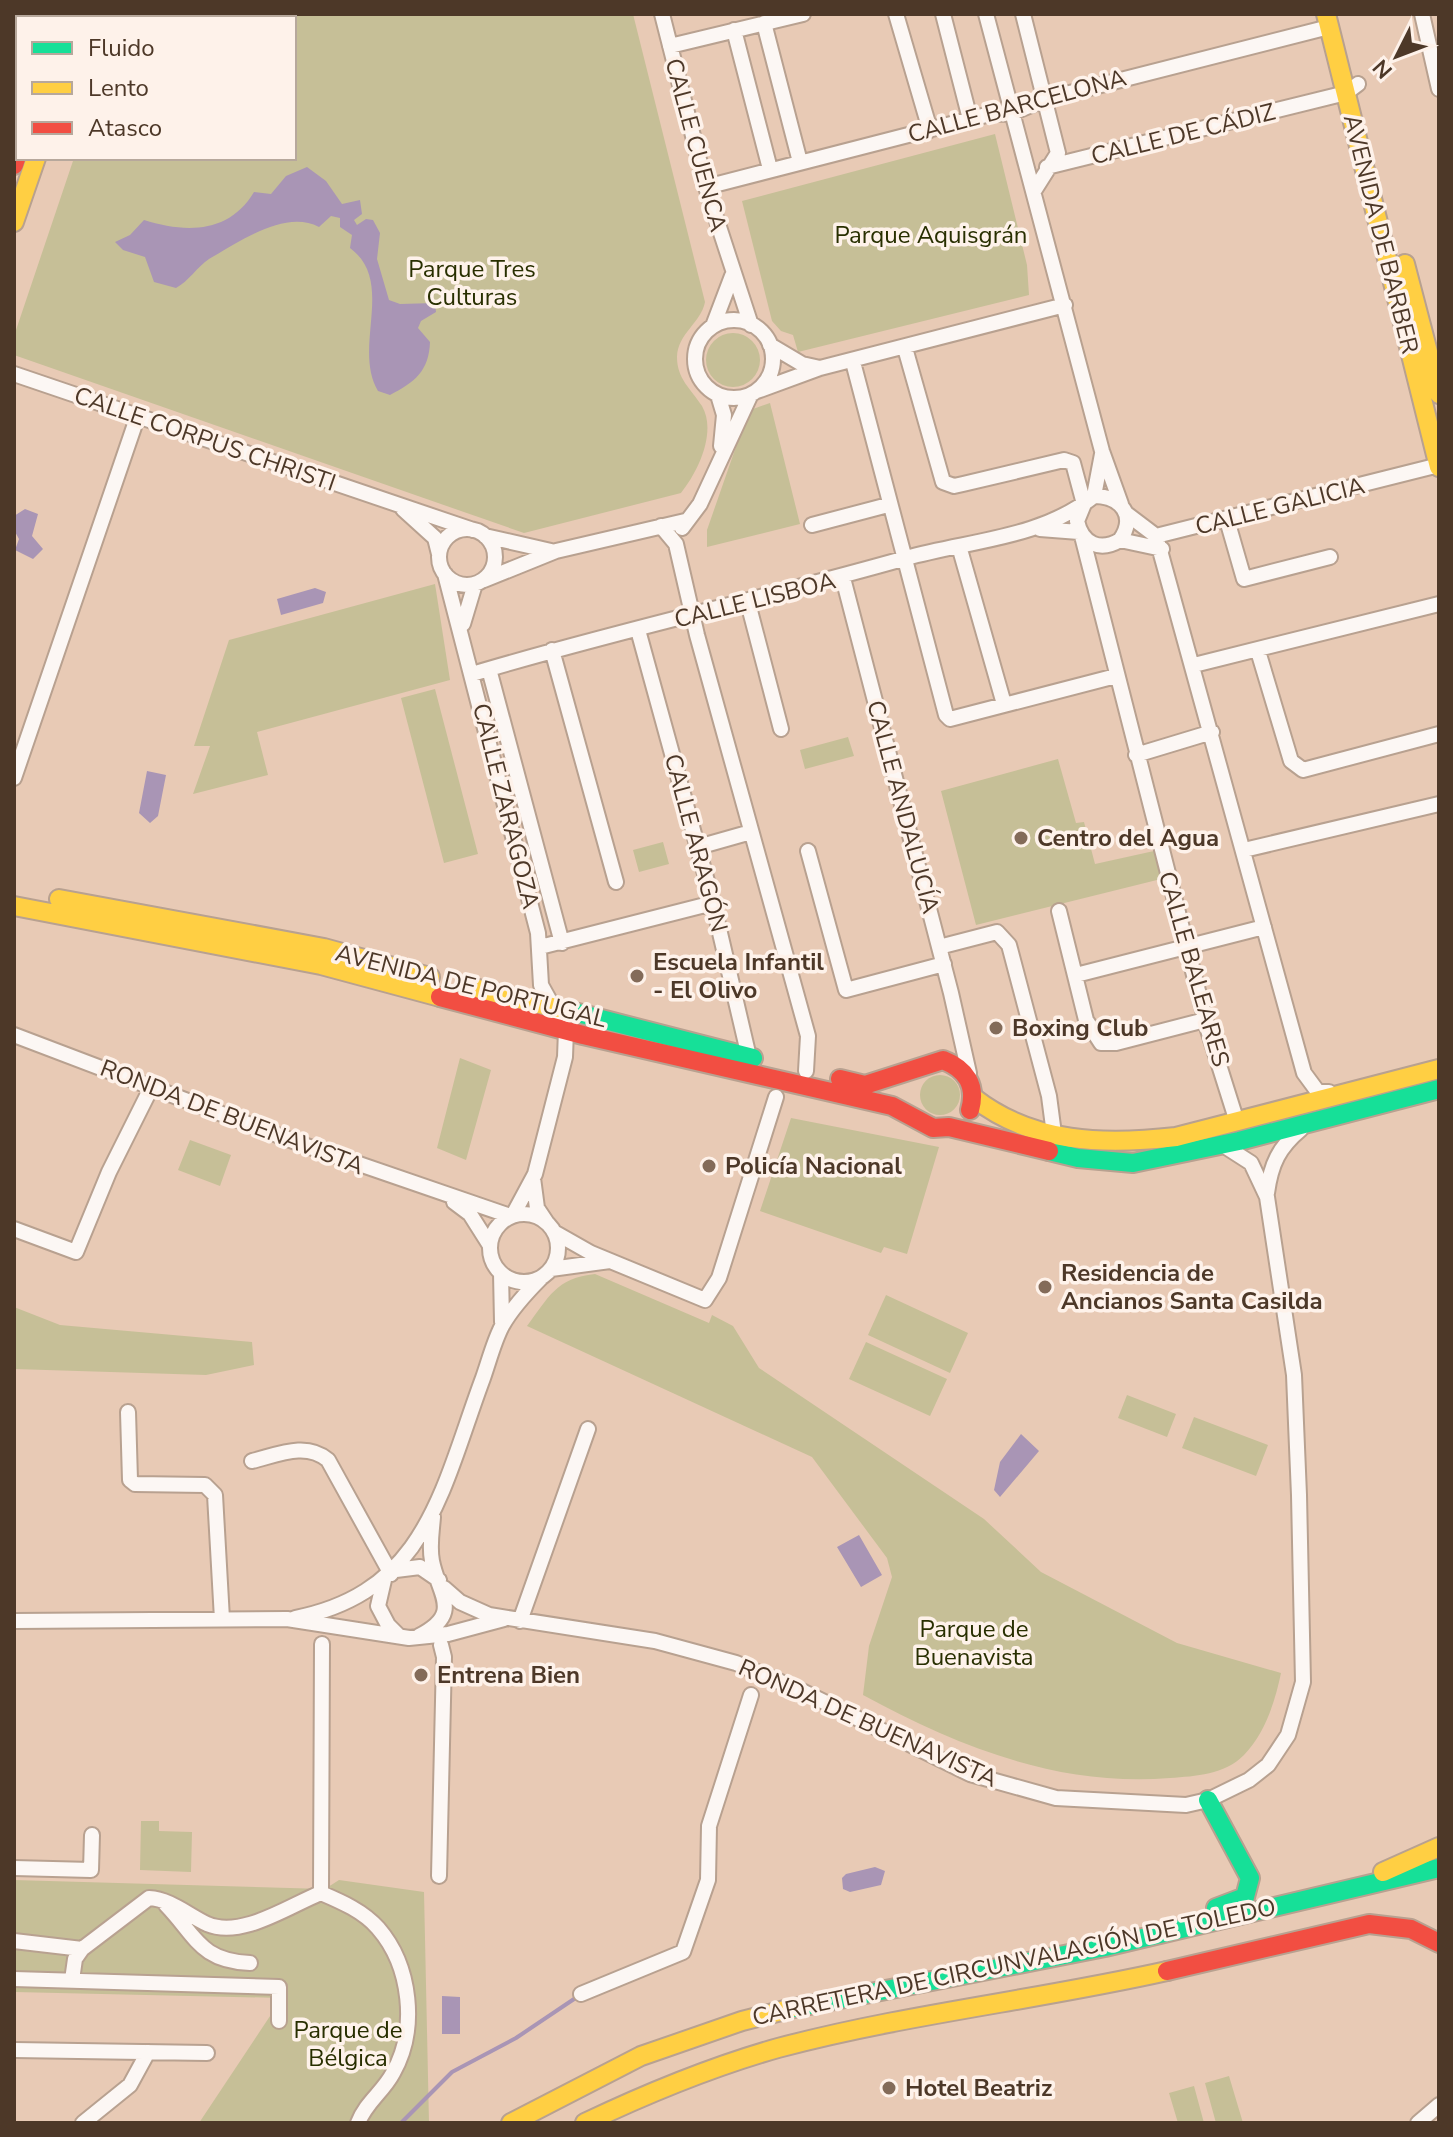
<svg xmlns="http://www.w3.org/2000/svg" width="1453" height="2137" font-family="'Nunito Sans',sans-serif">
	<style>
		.green { fill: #c6bf97 }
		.water { fill: #a995b5 }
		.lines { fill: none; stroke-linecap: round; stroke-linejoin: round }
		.stream { stroke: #a995b5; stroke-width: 4 }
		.street-casing { stroke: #b8a190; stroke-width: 18 }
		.fast-casing { stroke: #b8a190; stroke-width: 22 }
		.slow-casing { stroke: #b8a190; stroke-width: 22 }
		.jam-casing { stroke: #b8a190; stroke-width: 22 }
		.street { stroke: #fcf7f4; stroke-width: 14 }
		.fast { stroke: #16e098; stroke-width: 18 }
		.slow { stroke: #ffcf43; stroke-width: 18 }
		.jam { stroke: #f24e42; stroke-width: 18 }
		.poi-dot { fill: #836b59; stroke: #fef2ea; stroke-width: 3 }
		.labels { text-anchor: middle; stroke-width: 7; stroke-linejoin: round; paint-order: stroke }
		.street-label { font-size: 24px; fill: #4d3828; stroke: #fef2ea }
		.park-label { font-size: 24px; fill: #282f00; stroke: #fef2ea }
		.poi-label { font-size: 24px; font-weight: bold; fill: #4d3828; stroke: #fef2ea; text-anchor: start }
	</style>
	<rect width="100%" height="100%" fill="#e8cab5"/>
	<path class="green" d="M123 14H633L705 302C701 323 678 333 677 357 677 379 691 389 702 406 717 432 698 472 681 493L524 533 14 355V336L74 158H294V18H122Z
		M995 134 1027 265 1029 295 798 352 793 335 781 331 772 321 742 201Z
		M706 360a27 27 0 1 1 54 0a27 27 0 1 1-54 0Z
		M770 403 800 524 707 547V530L746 418 753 409Z
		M435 584 450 680 257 732 268 775 193 794 210 746H194L229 640Z
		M435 689 478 854 444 863 401 698Z
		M848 737 854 756 805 769 800 750Z
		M1058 759 1076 823 1084 822 1095 864 1154 851 1161 879 976 925 941 791Z
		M663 842 669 864 639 872 633 850Z
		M460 1058 491 1070 466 1160 437 1148Z
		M920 1095a20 20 0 1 1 40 0a20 20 0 1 1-40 0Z
		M791 1118 939 1147 907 1254 884 1247 881 1253 760 1211Z
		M190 1140 231 1155 220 1186 178 1170Z
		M595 1274 709 1323 712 1315 733 1326 759 1368 984 1519 1041 1572 1177 1643 1281 1673C1275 1702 1265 1733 1244 1755 1224 1775 1196 1776 1170 1778 1059 1787 959 1747 863 1695L869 1646 892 1577 887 1558 812 1457 527 1326C549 1297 556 1278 595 1274Z
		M886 1295 968 1333 950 1373 868 1335Z
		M14 1307 60 1325 252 1342 254 1365 206 1375 14 1369Z
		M866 1342 947 1379 930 1416 849 1379Z
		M1127 1395 1176 1414 1167 1437 1118 1418Z
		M1194 1417 1268 1445 1256 1476 1182 1448Z
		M141 1821H159V1831L192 1832 191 1872 140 1870Z
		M14 1880 325 1889 339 1880 424 1892 429 2123H199L282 1998 14 1992Z
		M1229 2076 1243 2123H1216L1205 2083Z
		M1194 2086 1204 2123H1178L1169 2093Z"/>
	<path class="water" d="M307 167 326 181 342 204 360 200 362 214 354 220 357 225 366 219 373 220 380 233 377 259 389 300 400 304 435 303 436 312 421 321 418 328 430 342C429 371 415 382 390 395L378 391C352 347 396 282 350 248L352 235 340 227V218L331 216 319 227C285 209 239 242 209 259 197 267 189 281 176 288L154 282 145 257 123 250 115 242 130 235 144 220C185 233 229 234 254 192L271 194 286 176Z
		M25 509 38 514 32 536 43 549 33 559 15 550 19 539 14 530V516Z
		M315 588 326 592 323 603 281 615 277 599Z
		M147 771 166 775 158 816 150 823 139 813Z
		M1021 1434 1039 1451 1000 1497 994 1490 1000 1462Z
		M859 1535 882 1575 861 1587 837 1547Z
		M875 1867 885 1871 881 1885 850 1892 843 1889 842 1878 846 1874Z
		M442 1996 460 1997V2034H442Z"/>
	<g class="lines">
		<path class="stream" d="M401 2123 452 2072 516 2038 580 1995"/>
		<g class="street-casing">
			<path id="street" d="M662 14 706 187 751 325
				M896 14 930 130
				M943 14 970 119
				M986 14 1102 451 1121 504
				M1023 14 1058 153 1034 191
				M1422 14 1439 89
				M764 23 800 162
				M734 30 770 169
				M670 46 803 14
				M1047 167 1346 93 1358 84
				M706 187 990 114 1012 113 1046 99 1329 27
				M695 359a39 39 0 1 1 78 0a39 39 0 1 1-78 0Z
				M713 326 732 276
				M770 345 802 364 820 368
				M905 348 943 482 954 486 963 484 1064 460 1073 463 1084 504
				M853 362 946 715 950 719 1116 676
				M14 374 473 530
				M757 391 820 368 1065 305
				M718 395 724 415 721 446
				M1094 496 1102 454
				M403 509 435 538 439 554
				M1127 514 1156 536 1439 465
				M1227 520 1244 579 1330 557
				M812 525 888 505
				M661 526 676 544 697 635 808 1036 806 1071
				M682 528 700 504 751 394
				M1040 529 1079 532
				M439 557a28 28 0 1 1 56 0a28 28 0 1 1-56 0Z
				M485 536 551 551
				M1082 536 1208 1030 1237 1122
				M1156 536 1304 1073 1318 1092H1329
				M1120 540 1162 549
				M959 546 1004 704
				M445 574 538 933 541 985 566 1030 565 1057 535 1174 513 1215
				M843 578 951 993 969 1073
				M484 580 556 551 685 521
				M748 603 781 729
				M463 624 475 584
				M638 630 713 903 749 1057
				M552 650 616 882
				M1258 651 1291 761 1303 770 1439 734
				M1194 665 1439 604
				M489 669 562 943
				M472 674C615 631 762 599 906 558 970 540 1040 539 1094 496 1121 496 1137 516 1120 540 1100 552 1082 544 1077 521L1084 504
				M1136 755 1212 732
				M14 778 135 424
				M698 847 751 832
				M1244 850 1439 804
				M808 851 846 990 944 964
				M1059 911 1086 1020 1101 1043H1116L1205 1020
				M540 947 713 903
				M939 947 997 932 1009 945 1049 1096 1054 1134
				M1076 975 1264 927
				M14 1035 301 1144 510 1216
				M533 1178 537 1208 547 1223
				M1267 1193C1271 1164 1279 1147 1301 1129
				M454 1202 470 1214 489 1244
				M490 1248a34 34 0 1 1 68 0a34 34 0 1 1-68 0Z
				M14 1229 76 1252 109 1172 152 1086
				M554 1232 591 1253 705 1300 719 1278 776 1097
				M551 1269 610 1261
				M501 1273 502 1322
				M128 1412 130 1480 135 1484 205 1485 215 1495 222 1619
				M252 1461C277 1455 306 1441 328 1460L391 1574
				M396 1570 420 1567 439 1580
				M384 1580 378 1606 388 1625 399 1636
				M444 1588 460 1602 489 1615 655 1641 736 1663 804 1692 970 1774 1056 1798 1186 1805 1208 1800 1249 1780 1268 1765 1288 1735 1303 1682 1299 1495 1294 1375 1267 1197 1251 1163 1223 1145
				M295 1618C427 1592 442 1488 483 1378 489 1361 494 1341 502 1326 512 1308 527 1292 541 1278
				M14 1621 287 1619 409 1638 448 1634 504 1619
				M520 1621 588 1429
				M419 1636C463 1613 439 1596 432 1561 429 1546 432 1531 433 1517
				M14 1868 91 1870 92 1835
				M439 1876 444 1657 441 1645
				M321 1893 322 1644
				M166 1905C196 1936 200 1961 250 1963
				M14 1941 82 1949
				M14 1979 279 1987V2021
				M72 1980 75 1959 82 1949 149 1898C170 1899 188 1915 207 1924 242 1939 290 1905 321 1893 342 1902 363 1911 378 1928 411 1966 418 2029 393 2073 383 2092 366 2102 358 2123
				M581 1994 683 1952 708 1880 709 1826 751 1695
				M14 2050 207 2053
				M83 2123 130 2085 148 2052
				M1418 2123 1439 2105"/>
		</g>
		<g class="fast-casing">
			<path id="fast" d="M566 1010 753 1058
				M1049 1151 1078 1158 1133 1163 1239 1141 1439 1089
				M1208 1800 1250 1878 1245 1897 1216 1908
				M789 2009 1105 1947 1439 1868"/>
		</g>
		<g class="slow-casing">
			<path id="slow" d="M1326 14 1439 467
				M83 18 85 14
				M14 222 36 158
				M1405 264 1439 394
				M59 899 324 948 430 977
				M14 906 321 965 440 997
				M466 986 556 1008
				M974 1098C1033 1144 1105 1145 1176 1137L1439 1069
				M1383 1872 1439 1847
				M511 2123 641 2056 742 2021 789 2009
				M585 2123C648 2093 711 2067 778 2048 906 2014 1038 2000 1167 1971"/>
		</g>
		<g class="jam-casing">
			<path id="jam" d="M64 18 66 14
				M14 165 18 153
				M440 997 583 1035 892 1106 933 1128 949 1127 1049 1151
				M840 1079 865 1085 943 1060C966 1069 977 1085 970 1110
				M1167 1971 1369 1924 1411 1929 1439 1943"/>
		</g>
		<use href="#street" class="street"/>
		<use href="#fast" class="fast"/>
		<use href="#slow" class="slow"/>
		<use href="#jam" class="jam"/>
	</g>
	<g class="poi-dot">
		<circle cx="1021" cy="838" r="8"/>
		<circle cx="637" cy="976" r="8"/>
		<circle cx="996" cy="1028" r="8"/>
		<circle cx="709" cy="1166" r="8"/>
		<circle cx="1045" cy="1287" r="8"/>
		<circle cx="421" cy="1675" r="8"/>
		<circle cx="889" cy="2088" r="8"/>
	</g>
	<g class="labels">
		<g class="street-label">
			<text transform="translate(1017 106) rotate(-15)" y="8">CALLE BARCELONA</text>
			<text transform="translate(1183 134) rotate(-14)" y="8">CALLE DE CÁDIZ</text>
			<text transform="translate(696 145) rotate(75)" y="8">CALLE CUENCA</text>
			<text transform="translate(1381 234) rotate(76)" y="8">AVENIDA DE BARBER</text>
			<text transform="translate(205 439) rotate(19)" y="8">CALLE CORPUS CHRISTI</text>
			<text transform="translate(1280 506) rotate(-14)" y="8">CALLE GALICIA</text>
			<text transform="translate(755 600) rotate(-14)" y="8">CALLE LISBOA</text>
			<text transform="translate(506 806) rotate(76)" y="8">CALLE ZARAGOZA</text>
			<text transform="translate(903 807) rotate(75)" y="8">CALLE ANDALUCÍA</text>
			<text transform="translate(696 843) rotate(75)" y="8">CALLE ARAGÓN</text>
			<text transform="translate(1194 969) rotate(74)" y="8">CALLE BALEARES</text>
			<text transform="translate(471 986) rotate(14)" y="8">AVENIDA DE PORTUGAL</text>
			<text transform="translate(232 1117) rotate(21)" y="8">RONDA DE BUENAVISTA</text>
			<text transform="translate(868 1723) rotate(24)" y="8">RONDA DE BUENAVISTA</text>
			<text transform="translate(1014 1962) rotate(-12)" y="8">CARRETERA DE CIRCUNVALACIÓN DE TOLEDO</text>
		</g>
		<g class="park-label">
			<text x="931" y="243">Parque Aquisgrán</text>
			<text x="472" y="277">Parque Tres<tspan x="472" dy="28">Culturas</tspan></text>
			<text x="974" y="1637">Parque de<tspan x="974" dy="28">Buenavista</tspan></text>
			<text x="348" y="2038">Parque de<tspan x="348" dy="28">Bélgica</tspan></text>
		</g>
		<g class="poi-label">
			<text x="1037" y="846">Centro del Agua</text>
			<text x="653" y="970">Escuela Infantil<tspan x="653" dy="28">- El Olivo</tspan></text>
			<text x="1012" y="1036">Boxing Club</text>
			<text x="725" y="1174">Policía Nacional</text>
			<text x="1061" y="1281">Residencia de<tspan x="1061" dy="28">Ancianos Santa Casilda</tspan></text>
			<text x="437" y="1683">Entrena Bien</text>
			<text x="905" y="2096">Hotel Beatriz</text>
		</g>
	</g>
	<rect width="1453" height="2137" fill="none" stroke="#4d3828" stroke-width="32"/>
	<rect x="16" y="16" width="280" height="144" fill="#fef2ea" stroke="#b7a89c" stroke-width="2"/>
	<rect x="32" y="42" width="40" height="12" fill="#16e098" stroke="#b7a89c" stroke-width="2"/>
	<text x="88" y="56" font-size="24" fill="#4d3828">Fluido</text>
	<rect x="32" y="82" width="40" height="12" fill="#ffcf43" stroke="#b7a89c" stroke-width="2"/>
	<text x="88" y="96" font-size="24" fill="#4d3828">Lento</text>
	<rect x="32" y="122" width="40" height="12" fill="#f24e42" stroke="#b7a89c" stroke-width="2"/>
	<text x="88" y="136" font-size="24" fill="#4d3828">Atasco</text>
	<g transform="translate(1397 56) rotate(228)" stroke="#fef2ea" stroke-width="6" paint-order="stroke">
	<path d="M0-6L14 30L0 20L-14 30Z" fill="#4d3828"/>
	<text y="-12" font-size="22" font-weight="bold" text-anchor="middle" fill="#4d3828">N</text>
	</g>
</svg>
